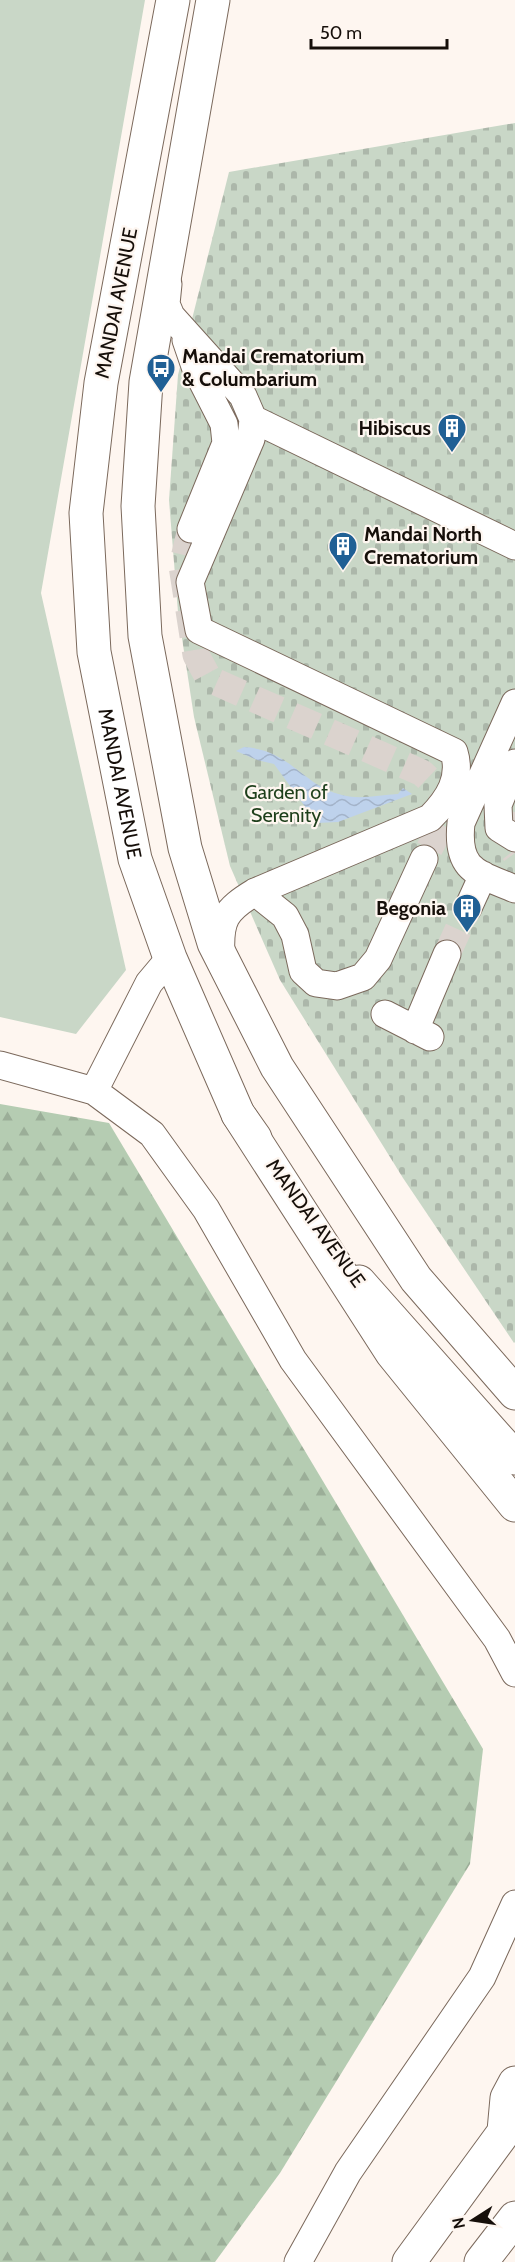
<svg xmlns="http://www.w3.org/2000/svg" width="515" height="2262" font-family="Cabin,sans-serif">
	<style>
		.green { fill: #c9d7c7 }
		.forest { fill: url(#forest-firs) }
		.cemetery { fill: url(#cemetery-stones) }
		.water { fill: url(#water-waves) }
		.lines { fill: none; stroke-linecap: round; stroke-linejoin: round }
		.minor-tunnel { stroke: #dbd3ce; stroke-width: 27; stroke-dasharray: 27 14; stroke-linecap: butt }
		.minor-casing { stroke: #7b695c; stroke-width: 29 }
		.major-casing { stroke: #7b695c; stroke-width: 35 }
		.highway-casing { stroke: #7b695c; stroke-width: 35 }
		.minor { stroke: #fff; stroke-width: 27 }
		.major { stroke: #fff; stroke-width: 33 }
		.highway { stroke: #fff; stroke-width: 33 }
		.labels { text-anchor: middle; stroke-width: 4.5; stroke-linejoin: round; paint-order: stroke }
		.street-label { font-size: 20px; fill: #160f0a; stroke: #fef6f0 }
		.poi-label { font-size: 20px; font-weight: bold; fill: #160f0a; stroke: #fef6f0; text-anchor: start }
		.park-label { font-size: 20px; fill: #1e3f1b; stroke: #fef6f0 }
	</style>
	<defs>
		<pattern id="forest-firs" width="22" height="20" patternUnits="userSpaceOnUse" patternTransform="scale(1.5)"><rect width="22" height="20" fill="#b5ccb2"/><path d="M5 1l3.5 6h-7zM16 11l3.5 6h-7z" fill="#9bae98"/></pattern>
		<pattern id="cemetery-stones" width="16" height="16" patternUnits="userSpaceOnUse" patternTransform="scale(1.5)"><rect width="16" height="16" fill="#c9d7c7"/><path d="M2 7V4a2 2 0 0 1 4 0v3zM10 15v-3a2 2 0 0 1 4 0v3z" fill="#acb7aa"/></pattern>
		<pattern id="water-waves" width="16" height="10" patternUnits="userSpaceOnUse" patternTransform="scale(1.5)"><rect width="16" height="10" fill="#bed2ec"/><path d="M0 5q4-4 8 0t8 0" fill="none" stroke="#a3b3c9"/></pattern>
	</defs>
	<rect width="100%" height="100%" fill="#fef6f0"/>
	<path class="green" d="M0 0H145L41 593 126 970 76 1034 0 1017Z"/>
	<path class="forest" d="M0 1104 109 1123 483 1749 470 1864 280 2173 215 2262H0Z"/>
	<path class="cemetery" d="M515 123V1342L514 1343 403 1178 280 980 230 866 194 717 178 612 169 500 178 375 229 172Z"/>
	<path class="water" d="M244 747C291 750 303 786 342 795 361 800 379 795 398 794L403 788 412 794 338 822 317 823 274 764 257 760 236 751Z"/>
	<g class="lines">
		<path class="minor-tunnel" d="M191 529 182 566 196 655 209 679 422 773 442 792 448 813 424 859
			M515 812 509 845 515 853
			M447 954 468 908"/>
		<g class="minor-casing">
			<path id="minor" d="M168 284 166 304 171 316 243 396 253 419 251 439 190 582 199 630 454 752C462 778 449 799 430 818L255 892C225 910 219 920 221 955
				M186 340 196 369 224 424 226 443 191 529
				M253 419 515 546
				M515 703 461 823C456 871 477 873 515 889
				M515 763 498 805 499 828 515 838
				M255 892 285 916 295 935 303 971 316 983 337 986 363 977 378 959 424 859
				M468 908 483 875
				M385 1014 430 1037
				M415 1030 447 954
				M0 1065 94 1091 152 1134 206 1209 293 1360 497 1639 515 1673
				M94 1091 149 983 170 958
				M298 2262 348 2172 482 1977 515 1904"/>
		</g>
		<g class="major-casing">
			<g id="major">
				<path id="s1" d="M173 0 101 383 86 513 94 652 135 859 170 958 238 1114 255 1138"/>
				<path d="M213 0 146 382 138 506 145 636 185 848 214 943 277 1067 416 1279 515 1393"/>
				<path d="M359 1282 515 1458"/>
			</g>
		</g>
		<g class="highway-casing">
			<path id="highway" d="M238 1114 392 1353 515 1505
				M504 2131 507 2098 515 2083
				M409 2262 515 2117
				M481 2262 515 2218"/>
		</g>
		<use href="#minor" class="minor"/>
		<use href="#major" class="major"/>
		<use href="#highway" class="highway"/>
	</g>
	<defs>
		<g id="bus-pin" transform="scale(1.5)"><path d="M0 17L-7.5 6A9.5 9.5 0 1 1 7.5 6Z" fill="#206095" stroke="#fef6f0"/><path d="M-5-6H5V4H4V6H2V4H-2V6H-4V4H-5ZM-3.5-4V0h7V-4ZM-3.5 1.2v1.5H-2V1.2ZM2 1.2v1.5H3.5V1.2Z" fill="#fff"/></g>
		<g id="building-pin" transform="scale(1.5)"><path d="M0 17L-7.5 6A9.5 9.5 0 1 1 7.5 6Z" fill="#206095" stroke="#fef6f0"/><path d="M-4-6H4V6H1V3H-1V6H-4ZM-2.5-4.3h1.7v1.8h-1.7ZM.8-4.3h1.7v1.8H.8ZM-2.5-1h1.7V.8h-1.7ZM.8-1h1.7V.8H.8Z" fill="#fff"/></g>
	</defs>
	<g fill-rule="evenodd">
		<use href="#bus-pin" x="161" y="368"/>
		<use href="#building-pin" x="452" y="428"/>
		<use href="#building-pin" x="343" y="546"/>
		<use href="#building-pin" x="467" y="908"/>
	</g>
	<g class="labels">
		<g class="street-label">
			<text transform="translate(116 303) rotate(-79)" y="7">MANDAI AVENUE</text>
			<text dy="7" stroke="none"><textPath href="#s1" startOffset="794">MANDAI AVENUE</textPath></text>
			<text transform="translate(316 1223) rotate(54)" y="7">MANDAI AVENUE</text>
		</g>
		<g class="poi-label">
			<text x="182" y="363">Mandai Crematorium<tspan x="182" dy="23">&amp; Columbarium</tspan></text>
			<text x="431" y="435" text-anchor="end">Hibiscus</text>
			<text x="364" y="541">Mandai North<tspan x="364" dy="23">Crematorium</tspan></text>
			<text x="446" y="915" text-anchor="end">Begonia</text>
		</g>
		<g class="park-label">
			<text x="286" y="799">Garden of<tspan x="286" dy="23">Serenity</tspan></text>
		</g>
	</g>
	<g transform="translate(473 2220) rotate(258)" stroke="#fef6f0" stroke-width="4.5" paint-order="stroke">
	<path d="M0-4.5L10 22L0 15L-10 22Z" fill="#160f0a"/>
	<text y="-9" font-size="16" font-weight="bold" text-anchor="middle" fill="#160f0a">N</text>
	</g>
	<path d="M311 39v9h136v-9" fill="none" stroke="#160f0a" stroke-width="3"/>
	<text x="320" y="39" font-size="18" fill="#160f0a" stroke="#fef6f0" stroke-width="4.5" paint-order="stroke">50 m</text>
</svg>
